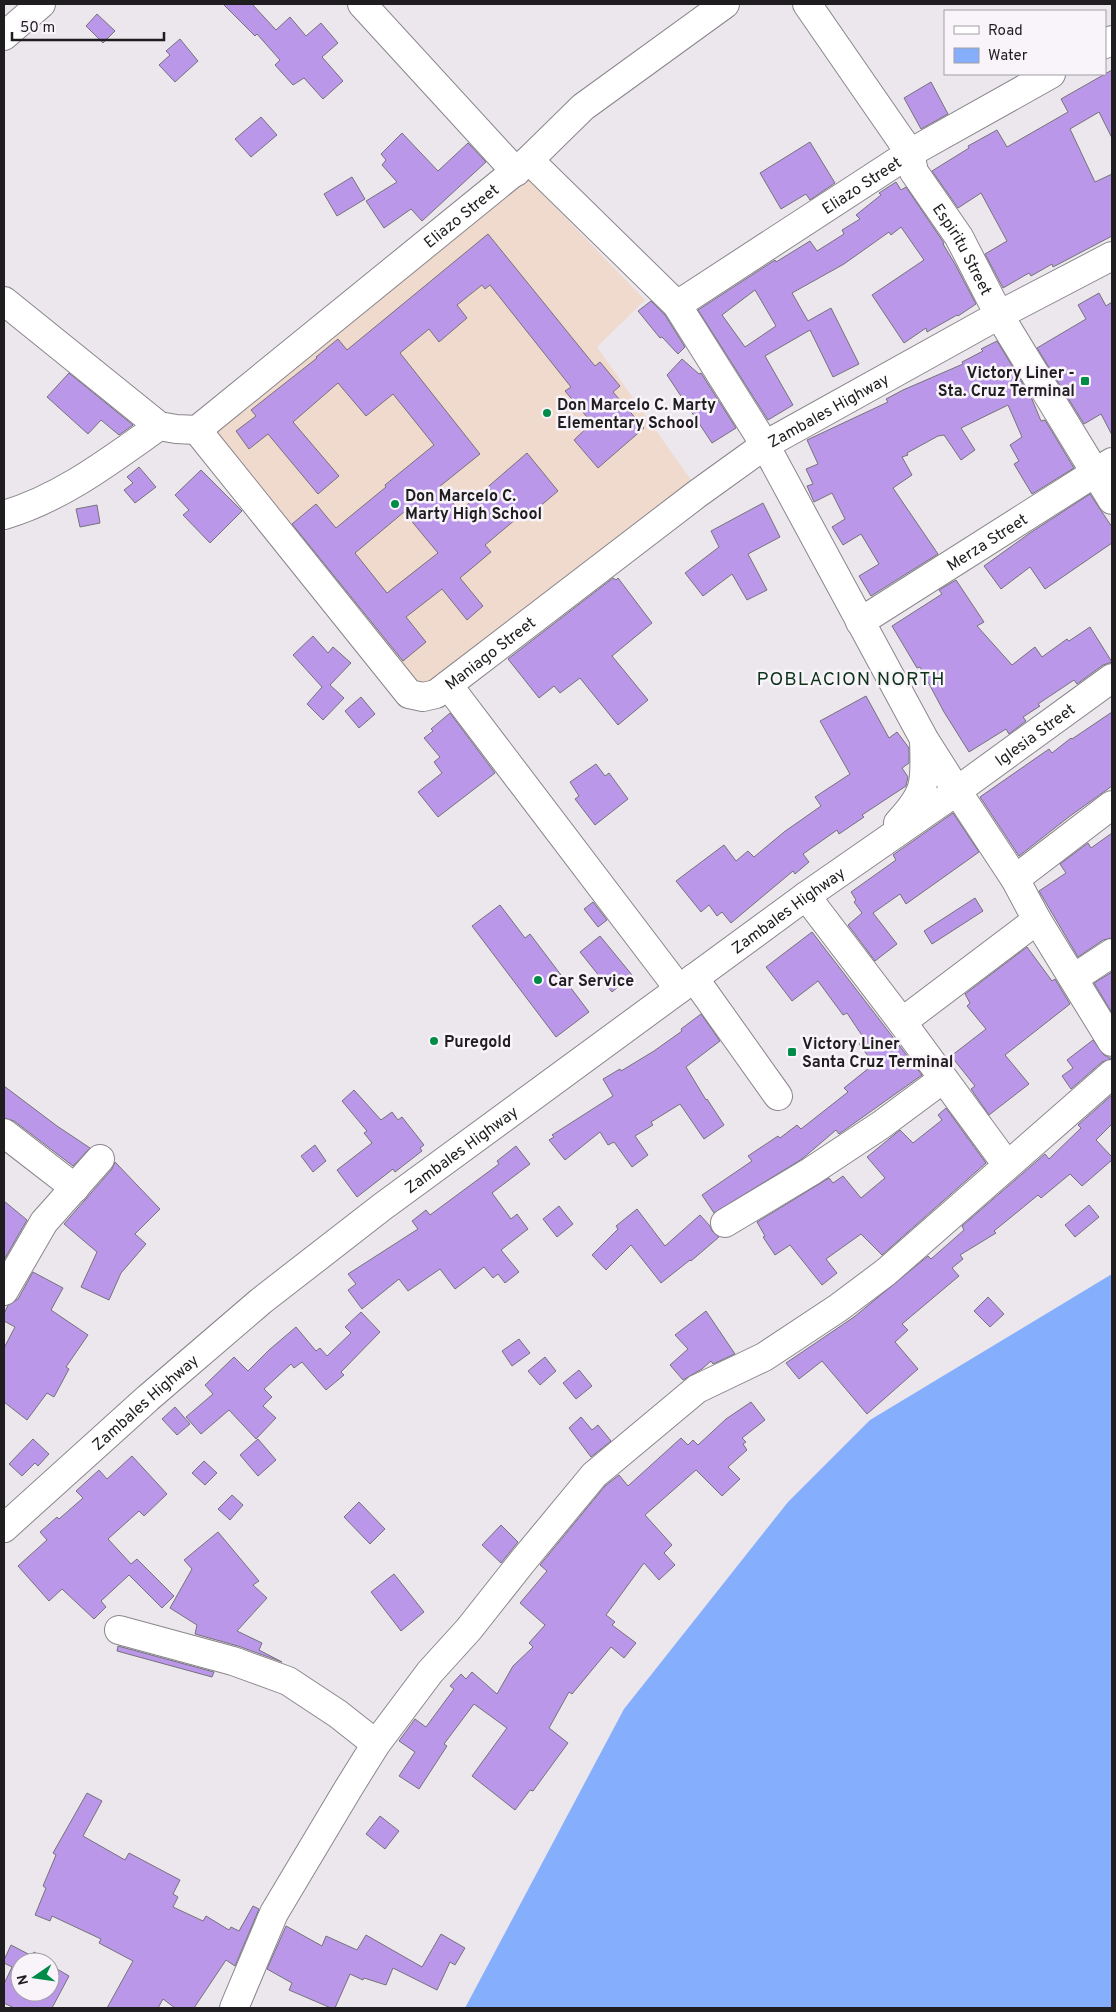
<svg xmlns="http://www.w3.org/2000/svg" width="1116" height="2012" font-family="Overpass,sans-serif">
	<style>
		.education { fill: #f0dacd }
		.water { fill: #85aefd }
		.building { fill: #bb97ea; stroke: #757379; fill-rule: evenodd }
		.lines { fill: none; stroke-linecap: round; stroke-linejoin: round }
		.minor-casing { stroke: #8a868c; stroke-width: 30 }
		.major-casing { stroke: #8a868c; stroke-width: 30 }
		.minor { stroke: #fff; stroke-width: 28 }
		.major { stroke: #fff; stroke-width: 28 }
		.poi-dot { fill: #008b48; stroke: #f8f4fa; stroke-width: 2 }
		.labels { text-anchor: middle; stroke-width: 5; stroke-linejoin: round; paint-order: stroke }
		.street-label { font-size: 16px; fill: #1f1d20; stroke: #f8f4fa }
		.poi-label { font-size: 16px; font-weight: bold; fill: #1f1d20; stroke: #f8f4fa; text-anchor: start }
		.quarter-label { font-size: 19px; letter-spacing: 1px; fill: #0d331b; stroke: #f8f4fa }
	</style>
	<rect width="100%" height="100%" fill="#ebe7ed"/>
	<path class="education" d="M524 175 645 300 597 347 691 480 578 576 430 693 412 691 213 432Z"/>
	<path class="water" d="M1112 1274V2008H465L624 1709 788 1502 870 1420Z"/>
	<path class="building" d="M223 4H252L276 30 290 17 306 36 321 23 338 43 322 57 343 81 323 99 304 78 293 85 275 65 280 60 257 34 255 36Z
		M97 14 115 31 103 43 86 26Z
		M180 39 198 61 175 82 159 65 170 55 166 51Z
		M1112 70V138L1099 112 1070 129 1095 182 1112 174V236L1053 267 1052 264 1031 276 1029 273 1003 288 985 254 1007 241 981 193 958 208 932 171 969 148 968 146 997 130 1007 147 1068 112 1061 99Z
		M931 82 948 114 921 129 904 98Z
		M261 117 277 135 251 157 235 139Z
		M402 133 438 171 468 143 486 162 422 221 411 209 384 228 366 201 397 182 382 165 386 160 381 154Z
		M810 142 835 183 810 200 806 194 781 209 760 173Z
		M352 177 365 199 337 216 324 194Z
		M896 182 901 190 906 187 944 243 943 244 955 264 976 304 958 316 957 315 927 332 926 328 904 343 872 295 924 260 901 227 891 235 889 232 844 264 792 293 808 321 831 308 859 364 833 377 810 330 765 356 793 405 768 420 698 310 775 260 776 262 810 241 817 251 844 234 842 230 860 219 856 215 881 195 879 193ZM755 290 776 326 745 347 722 315Z
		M488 234 595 366 600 362 620 386 613 392 644 428 598 468 574 440 592 423 565 391 571 387 490 285 485 289 482 285 457 305 467 318 439 342 429 329 400 353 480 454 439 487 460 511 527 453 558 491 532 513 528 509 485 545 491 552 460 578 483 606 467 620 442 589 406 617 426 642 403 661 292 524 316 504 336 528 386 487 385 485 434 445 393 394 366 416 338 383 293 422 339 476 318 494 268 434 249 449 236 431 256 416 251 410 317 358 316 357 338 339 347 350ZM404 512 438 553 387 593 355 553Z
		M1099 293 1106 306 1112 302V435L1101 414 1084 424 1037 348 1086 319 1078 305Z
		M651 301 665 315 685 347 678 354 662 337 660 338 638 311Z
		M997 341 1031 397 1041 421 1045 420 1074 468 1032 494 1014 464 1019 461 1010 445 1022 437 1008 405 961 428 975 450 961 460 944 435 938 436 907 453 908 455 902 457 912 475 893 488 938 554 871 596 859 576 879 564 861 534 843 545 832 527 845 519 832 493 814 502 807 486 813 484 806 469 818 464 807 440 888 402 886 399 903 390 963 364 962 362 983 351 981 349Z
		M682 359 699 374 701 373 736 428 712 443 667 375Z
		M69 373 133 425 119 435 101 420 88 434 47 397Z
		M139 467 156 487 135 503 124 490 133 483 127 477Z
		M201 470 242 511 210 543 183 515 189 510 175 495Z
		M1090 494 1112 527V543L1045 589 1030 567 1001 589 984 566 1030 533Z
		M763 503 780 537 748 554 767 590 747 600 732 574 703 596 685 573 719 547 711 531Z
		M97 505 100 523 80 527 76 509Z
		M613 578 616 580 618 578 652 623 612 656 648 700 618 725 580 678 560 693 554 686 539 698 508 659Z
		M956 580 984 622 977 626 1012 665 1035 647 1042 657 1067 639 1069 641 1090 627 1112 662 1103 665 1077 684 1074 680 1038 704 1040 706 1023 717 1026 721 1009 734 1006 729 969 752 944 712 920 667 917 668 892 626 942 594 939 590Z
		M313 636 328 653 333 647 351 663 330 685 344 698 323 720 307 704 322 687 293 655Z
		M866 696 889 738 897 732 909 748V763L902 768 908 777 906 786 862 815 864 817 839 834 837 830 803 854 809 862 795 874 793 871 731 923 722 912 717 916 709 905 701 912 676 881 724 845 736 861 748 851 754 857 784 832 821 806 815 797 850 774 820 721Z
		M361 697 375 714 359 728 345 711Z
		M1112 712V786L1070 816 1019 856 980 797 1049 749 1052 753 1071 738 1072 739Z
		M450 713 495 773 438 817 418 792 442 773 434 762 440 757 424 738 433 731 431 729Z
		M596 764 605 776 609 773 628 799 595 825 575 799 579 796 570 782Z
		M953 813 979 852 906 904 900 894 873 913 897 944 875 961 848 925 862 913 854 902 856 900 851 892 896 860 893 855Z
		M1112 833V938L1103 940 1078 957 1039 891 1066 873 1060 864 1088 843 1091 848Z
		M975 898 983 911 932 944 924 931Z
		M593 902 607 920 598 927 584 909Z
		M500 905 525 938 530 934 589 1012 556 1037 472 926Z
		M812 932 922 1075 839 1134 836 1130 802 1159 714 1213 702 1195 752 1161 748 1156 778 1136 780 1138 797 1125 801 1129 848 1092 844 1088 874 1064 859 1044 865 1040 847 1013 843 1015 818 981 792 1001 766 967Z
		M600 936 632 975 612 992 580 952Z
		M1027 947 1052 981 1055 979 1070 1004 1005 1055 1029 1084 989 1115 971 1089 975 1086 951 1056 986 1029 967 1006 970 1003 965 994Z
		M1112 972V1013L1094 983Z
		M701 1014 720 1041 686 1067 706 1100 707 1099 724 1125 704 1139 680 1104 651 1122 653 1125 635 1136 648 1155 632 1167 614 1142 608 1145 600 1132 565 1160 549 1140 554 1137 552 1135 613 1096 603 1079 620 1069 621 1071 654 1051 682 1031 681 1029Z
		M1093 1040 1104 1055 1112 1059 1102 1062 1071 1089 1062 1076 1073 1068 1067 1060Z
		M4 1086 57 1126 90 1148 73 1166 14 1121 4 1118Z
		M354 1090 381 1120 392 1112 398 1120 402 1117 424 1145 420 1148 422 1151 395 1172 393 1169 357 1197 337 1170 372 1143 364 1133 367 1131 342 1101Z
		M1112 1095V1124L1096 1140 1112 1157V1160L1082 1186 1070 1174 1041 1198 1038 1195 1021 1209 994 1231 996 1233 960 1255 963 1259 952 1268 959 1276 902 1324 908 1330 895 1342 918 1369 867 1414 822 1361 799 1379 786 1363 854 1317 928 1256 931 1259 964 1230 962 1226 1045 1154 1049 1159 1081 1128 1078 1125Z
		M946 1108 986 1163 882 1255 861 1234 826 1259 837 1273 822 1285 790 1245 775 1255 763 1237 765 1236 757 1222 829 1178 833 1183 843 1176 861 1198 885 1178 867 1157 900 1130 913 1143 942 1120 938 1115Z
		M315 1145 326 1161 313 1172 301 1156Z
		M516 1146 530 1164 492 1193 511 1219 517 1214 528 1229 501 1250 519 1272 505 1283 498 1274 493 1278 484 1267 455 1289 440 1269 408 1291 399 1279 362 1309 348 1290 356 1284 348 1274 418 1229 412 1221 426 1210 430 1215 499 1164 497 1161Z
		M115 1162 160 1209 135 1234 146 1244 121 1273 109 1300 81 1287 97 1252 64 1224 112 1169Z
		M4 1201 27 1220 4 1260Z
		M1089 1205 1099 1217 1075 1237 1065 1225Z
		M559 1206 573 1224 557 1237 543 1219Z
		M637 1209 665 1246 700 1215 710 1226 712 1231 719 1237 691 1261 690 1260 661 1283 631 1245 606 1270 592 1255 618 1229 616 1226Z
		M33 1272 63 1288 51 1310 88 1335 66 1367 69 1369 54 1397 47 1393 27 1420 4 1402V1348L15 1327 4 1321V1314L8 1305 18 1299Z
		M988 1297 1004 1314 990 1327 974 1311Z
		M706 1311 735 1354 713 1364 711 1361 702 1369 683 1380 670 1365 688 1349 675 1335Z
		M361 1312 380 1332 341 1372 344 1375 326 1390 302 1362 294 1368 291 1364 264 1389 272 1397 263 1406 276 1418 256 1439 229 1410 201 1434 186 1417 213 1394 205 1385 234 1357 248 1371 269 1350 296 1327 316 1351 320 1348 327 1356 351 1333 345 1327Z
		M519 1339 530 1353 512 1366 502 1351Z
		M545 1357 556 1371 540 1385 528 1371Z
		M579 1370 592 1386 576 1399 563 1383Z
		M751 1402 765 1420 742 1438 746 1442 743 1444 747 1450 728 1467 740 1479 722 1496 696 1470 645 1515 672 1545 664 1553 675 1565 659 1580 644 1563 606 1615 615 1622 612 1625 636 1643 624 1658 611 1647 572 1694 569 1692 549 1728 568 1743 533 1791 530 1790 515 1810 472 1776 507 1728 474 1704 444 1744 447 1746 419 1789 399 1776 415 1752 399 1741 415 1719 426 1727 454 1689 450 1686 461 1674 466 1679 472 1672 497 1694 513 1666 533 1647 529 1643 545 1625 520 1603 547 1571 540 1565 605 1486 619 1475 628 1486 681 1438 688 1445 693 1440 698 1445 726 1419Z
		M175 1407 190 1424 177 1435 162 1419Z
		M581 1417 592 1430 598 1425 611 1441 591 1457 569 1428Z
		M33 1439 49 1454 38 1466 35 1463 22 1476 9 1464Z
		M258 1439 276 1460 258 1476 240 1455Z
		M132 1456 167 1494 144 1516 139 1511 108 1539 131 1564 137 1559 174 1596 162 1608 129 1575 101 1601 106 1607 94 1619 62 1589 49 1601 18 1566 47 1540 40 1532 57 1517 59 1519 83 1498 76 1491 99 1470 107 1479Z
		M204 1461 217 1473 205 1485 192 1473Z
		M232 1495 243 1505 230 1520 218 1509Z
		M359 1502 385 1529 370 1544 344 1517Z
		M501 1525 518 1542 501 1563 482 1545Z
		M218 1532 259 1581 253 1585 267 1598 237 1631 262 1643 259 1650 282 1662 238 1646 195 1634 197 1625 170 1608 192 1569 184 1560Z
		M394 1574 424 1612 401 1631 371 1592Z
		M118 1646 214 1672 212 1677 117 1651Z
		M87 1793 102 1801 83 1836 125 1860 129 1853 180 1880 173 1894 178 1897 173 1907 203 1921 206 1916 229 1930 231 1927 239 1931 253 1906 259 1909 235 1966 226 1960 194 2008H175L163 1999 158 2008H107L133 1961 99 1943 101 1939 52 1916 50 1921 35 1915 46 1888 43 1886 56 1855 53 1853Z
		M380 1816 399 1831 385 1849 366 1834Z
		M286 1926 322 1946 326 1936 357 1950 366 1935 422 1967 441 1934 465 1948 455 1965 450 1962 437 1990 393 1968 386 1985 364 1978 363 1980 350 1974 335 2008H331L289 1990 292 1983 267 1969Z
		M11 1945 32 1956 34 1952 54 1963 52 1966 69 1976 52 2008H14L4 2003V1984L12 1967 4 1963V1960ZM20 1962H50V1992H20Z"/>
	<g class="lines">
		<g class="minor-casing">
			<g id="minor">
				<path d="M362 4 516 172"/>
				<path id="s1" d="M807 4 910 153 914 172 959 237 999 315 1112 500"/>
				<path d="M4 36 41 4"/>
				<path d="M1105 44 1112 40"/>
				<path d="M4 301 159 426 176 429 197 430"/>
				<path id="s2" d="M677 305 910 153 1051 74"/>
				<path id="s3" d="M197 430 409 694 423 697 436 694 697 494 765 445 677 305 529 160"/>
				<path id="s4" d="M197 430 529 160 583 107 725 4"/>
				<path d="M4 515C62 498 111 460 159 426"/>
				<path id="s5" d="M860 622 1112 462"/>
				<path d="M448 685 679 989"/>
				<path d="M957 791 1015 879 1037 920 1112 1042"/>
				<path d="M1015 879 1112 805"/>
				<path d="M806 896 902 1022 1007 1165"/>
				<path d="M694 978 778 1096"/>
				<path d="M1074 978 1112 953"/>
				<path d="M902 1022 1037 920"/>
				<path d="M4 1133 75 1188"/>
				<path d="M725 1223 810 1172 881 1125 943 1079"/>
				<path d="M4 1291 44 1222 100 1159"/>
				<path d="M119 1630 233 1661 288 1681 338 1714 376 1744"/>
				<path d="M234 2008 274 1913 348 1789 376 1744 430 1672 469 1629 522 1562 594 1475 697 1389 764 1357 838 1308 886 1272 1112 1074"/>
			</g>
		</g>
		<g class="major-casing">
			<g id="major">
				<path id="s6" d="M957 791 924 739 765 445 999 315 1112 256"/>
				<path d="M898 823C928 791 925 782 924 740"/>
				<path id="s7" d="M4 1528 148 1398 261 1301 382 1207 806 896 947 798 1112 678"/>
			</g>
		</g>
		<use href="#minor" class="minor"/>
		<use href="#major" class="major"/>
	</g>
	<g class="poi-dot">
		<rect x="1080" y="376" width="10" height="10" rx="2.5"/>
		<circle cx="547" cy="413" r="5"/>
		<circle cx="395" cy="504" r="5"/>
		<circle cx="538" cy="980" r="5"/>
		<circle cx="434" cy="1041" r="5"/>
		<rect x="787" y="1047" width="10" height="10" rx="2.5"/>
	</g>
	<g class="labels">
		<g class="street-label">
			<text dy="6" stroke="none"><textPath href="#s2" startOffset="220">Eliazo Street</textPath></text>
			<text dy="6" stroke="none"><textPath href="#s4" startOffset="340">Eliazo Street</textPath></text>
			<text dy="6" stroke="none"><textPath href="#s1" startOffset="292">Espiritu Street</textPath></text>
			<text dy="6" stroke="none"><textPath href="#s6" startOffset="468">Zambales Highway</textPath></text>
			<text dy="6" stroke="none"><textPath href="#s5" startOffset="150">Merza Street</textPath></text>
			<text dy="6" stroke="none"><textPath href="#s3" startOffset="434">Maniago Street</textPath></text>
			<text dy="6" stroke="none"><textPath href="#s7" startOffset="1302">Iglesia Street</textPath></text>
			<text dy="6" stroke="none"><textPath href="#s7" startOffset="999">Zambales Highway</textPath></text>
			<text dy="6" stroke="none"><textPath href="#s7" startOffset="594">Zambales Highway</textPath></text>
			<text dy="6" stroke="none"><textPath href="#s7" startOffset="189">Zambales Highway</textPath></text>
		</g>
		<g class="poi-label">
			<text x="1075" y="378" text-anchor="end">Victory Liner -<tspan x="1075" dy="18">Sta. Cruz Terminal</tspan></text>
			<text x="557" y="410">Don Marcelo C. Marty<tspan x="557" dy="18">Elementary School</tspan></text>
			<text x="405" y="501">Don Marcelo C.<tspan x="405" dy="18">Marty High School</tspan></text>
			<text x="548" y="986">Car Service</text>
			<text x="444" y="1047">Puregold</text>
			<text x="802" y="1049">Victory Liner<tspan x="802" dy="18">Santa Cruz Terminal</tspan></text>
		</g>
		<g class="quarter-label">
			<text x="851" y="685">POBLACION NORTH</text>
		</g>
	</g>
	<rect width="1116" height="2012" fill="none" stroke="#1f1d20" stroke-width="10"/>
	<rect x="944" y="10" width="162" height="65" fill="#f8f4fa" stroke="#a19ea3"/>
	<rect x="954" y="26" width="25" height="8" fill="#ffffff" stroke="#a19ea3"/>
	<text x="988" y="35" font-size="15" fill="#1f1d20">Road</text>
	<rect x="954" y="48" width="25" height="15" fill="#85aefd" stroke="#a19ea3"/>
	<text x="988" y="60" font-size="15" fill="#1f1d20">Water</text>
	<g transform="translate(35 1977) rotate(257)"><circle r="24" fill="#f8f4fa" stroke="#a19ea3"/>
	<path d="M0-4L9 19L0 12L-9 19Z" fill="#008b48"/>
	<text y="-8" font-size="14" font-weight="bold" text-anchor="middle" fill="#1f1d20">N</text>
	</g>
	<path d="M12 32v8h152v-8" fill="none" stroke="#1f1d20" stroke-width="2.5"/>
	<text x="20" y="32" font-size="15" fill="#1f1d20" stroke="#f8f4fa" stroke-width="4" paint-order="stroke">50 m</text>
</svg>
